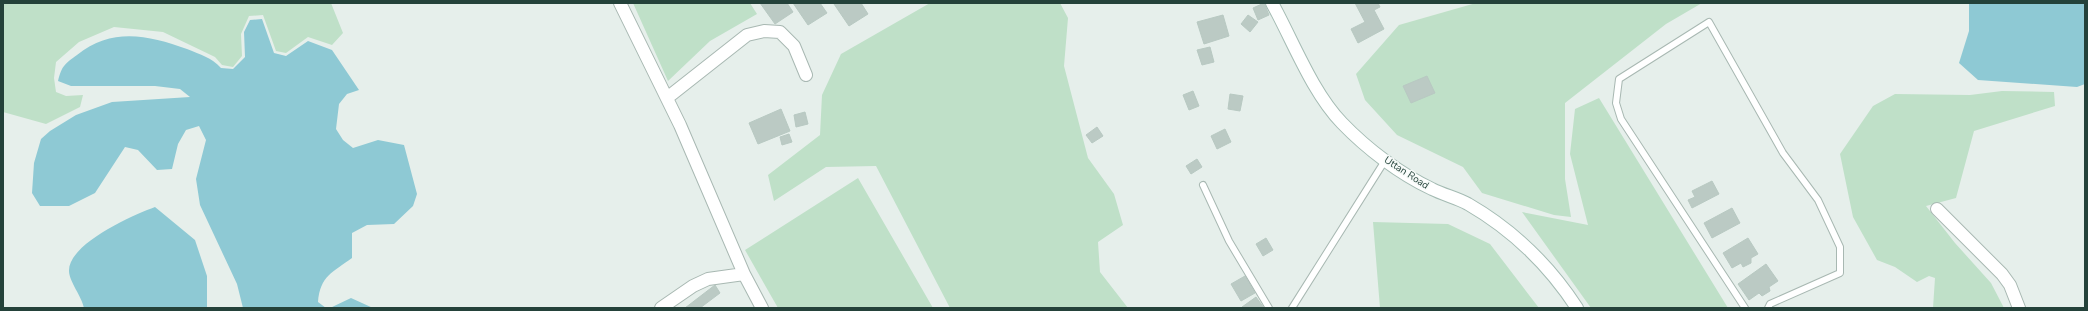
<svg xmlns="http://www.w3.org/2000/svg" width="2088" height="311" font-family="'Nunito Sans',sans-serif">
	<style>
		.green { fill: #bfe0c8 }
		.water { fill: #8ec9d4 }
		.building { fill: #bbcac4; stroke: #b8c9c2 }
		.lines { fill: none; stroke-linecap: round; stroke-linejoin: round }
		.lane-casing { stroke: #a8b8b2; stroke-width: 8 }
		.street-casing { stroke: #a8b8b2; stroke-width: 14 }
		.secondary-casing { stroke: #a4bbb3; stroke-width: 14 }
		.lane { stroke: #fff; stroke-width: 6 }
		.street { stroke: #fff; stroke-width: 12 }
		.secondary { stroke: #fff; stroke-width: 12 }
		.labels { text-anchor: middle; stroke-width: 3; stroke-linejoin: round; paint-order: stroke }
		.street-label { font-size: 10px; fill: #24423a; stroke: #f7fbf9 }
	</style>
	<rect width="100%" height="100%" fill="#e6efeb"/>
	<path class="green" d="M3 3H331L343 33 332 45 308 37 286 53 276 51 263 15 249 16 241 34 242 56 233 67 222 65 215 57 163 32 114 27 79 42 56 62 54 78 56 92 66 96 83 95 80 107 46 124 3 112Z
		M633 3H750L757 14 710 41 668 81Z
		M930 3H1060L1068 18 1064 66 1088 158 1114 194 1123 225 1098 242 1100 272 1128 308H950L876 166 826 167 774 201 768 175 820 135 822 95 841 54Z
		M1476 3H1702L1666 24 1565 103V179L1571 217 1554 215 1482 193 1463 167 1397 135 1365 100 1356 74 1399 25Z
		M2002 91 2054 92 2055 106 1974 131 1956 198 1926 206 1955 243 1991 283 2004 308H1933L1935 278 1929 276 1917 282 1895 267 1877 260 1853 217 1840 154 1873 106 1895 94 1970 95Z
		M1599 98 1728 308H1591L1522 212 1588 225 1570 154 1575 109Z
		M858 178 933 308H778L745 250Z
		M1373 222 1448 224 1490 244 1539 308H1380Z"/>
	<path class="water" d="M1969 3H2085V84L2077 87 1978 80 1959 63 1969 31Z
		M262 19 274 53 286 56 308 41 332 50 359 90 347 94 339 104 336 129 343 140 353 148 378 140 404 145 417 194 413 206 394 224 367 225 352 233V258C333 272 320 276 318 302L326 308H243L237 284 200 205 196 179 206 140 199 126 186 130 178 144 172 169 157 170 138 150 125 147 95 193 69 206H40L32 193 34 163 41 139 50 131 76 115 112 102 190 97 180 89 155 86H71L58 81C62 65 65 64 77 55 112 27 148 35 187 49 201 55 211 57 221 68L233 69 245 57 244 32 250 20Z
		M155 207 195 240 207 276V308H84C82 297 69 281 69 271 68 244 133 215 155 207Z
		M351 298 373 308H330Z"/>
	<path class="building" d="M760 3H787L793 12 775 24Z
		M793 3H820L827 13 808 25Z
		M836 3H861L868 14 849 26 834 4Z
		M1264 3 1269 15 1258 20 1253 8Z
		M1355 3H1378L1380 7 1374 10 1384 29 1358 43 1351 29 1365 22Z
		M1223 15 1229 36 1204 44 1197 22Z
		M1248 15 1258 22 1250 32 1241 24Z
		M1210 47 1214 62 1202 65 1197 50Z
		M1427 76 1435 93 1411 103 1403 86Z
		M1193 91 1199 106 1189 110 1183 95Z
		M1230 94 1243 96 1240 111 1228 109Z
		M781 109 790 131 758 144 749 123Z
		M805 112 808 124 796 127 794 115Z
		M1097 127 1103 136 1092 143 1086 135Z
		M1225 129 1231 142 1217 149 1211 136Z
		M789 134 792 142 782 145 780 137Z
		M1197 159 1202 167 1191 174 1186 166Z
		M1712 181 1719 194 1692 208 1688 200 1695 197 1692 191Z
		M1732 208 1740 223 1712 238 1704 223Z
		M1266 238 1273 250 1263 256 1256 244Z
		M1748 238 1758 254 1751 258V263L1743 267 1741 263 1732 268 1723 253Z
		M1766 264 1778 281 1769 287 1770 291 1762 296 1759 293 1749 300 1738 284Z
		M1245 276 1255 293 1241 301 1231 284Z
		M715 285 720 293 700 308H685Z
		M1256 297 1264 308H1243L1242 307Z"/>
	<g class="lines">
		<g class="lane-casing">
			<path id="lane" d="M1203 185 1229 241 1269 308
				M1292 308 1386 159
				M1745 308 1621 119 1616 103 1619 79 1709 22 1783 153 1818 200 1840 247V273L1770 304 1768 308"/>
		</g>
		<g class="street-casing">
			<path id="street" d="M620 3 680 125 744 274 708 279 693 286 661 308
				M667 98 747 35 764 31 780 32 794 46 806 75
				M1937 209 2002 274 2010 285 2019 308
				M744 274 762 308"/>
		</g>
		<g class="secondary-casing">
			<path id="secondary" d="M1272 3C1293 41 1312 92 1342 123 1367 149 1400 174 1432 189 1444 195 1457 198 1468 204 1513 230 1549 265 1577 308"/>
		</g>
		<use href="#lane" class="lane"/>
		<use href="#street" class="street"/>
		<use href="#secondary" class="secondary"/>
	</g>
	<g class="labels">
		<g class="street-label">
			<text transform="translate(1407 172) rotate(33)" y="4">Uttan Road</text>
		</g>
	</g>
	<rect width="2088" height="311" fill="none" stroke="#24423a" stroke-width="8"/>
</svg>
